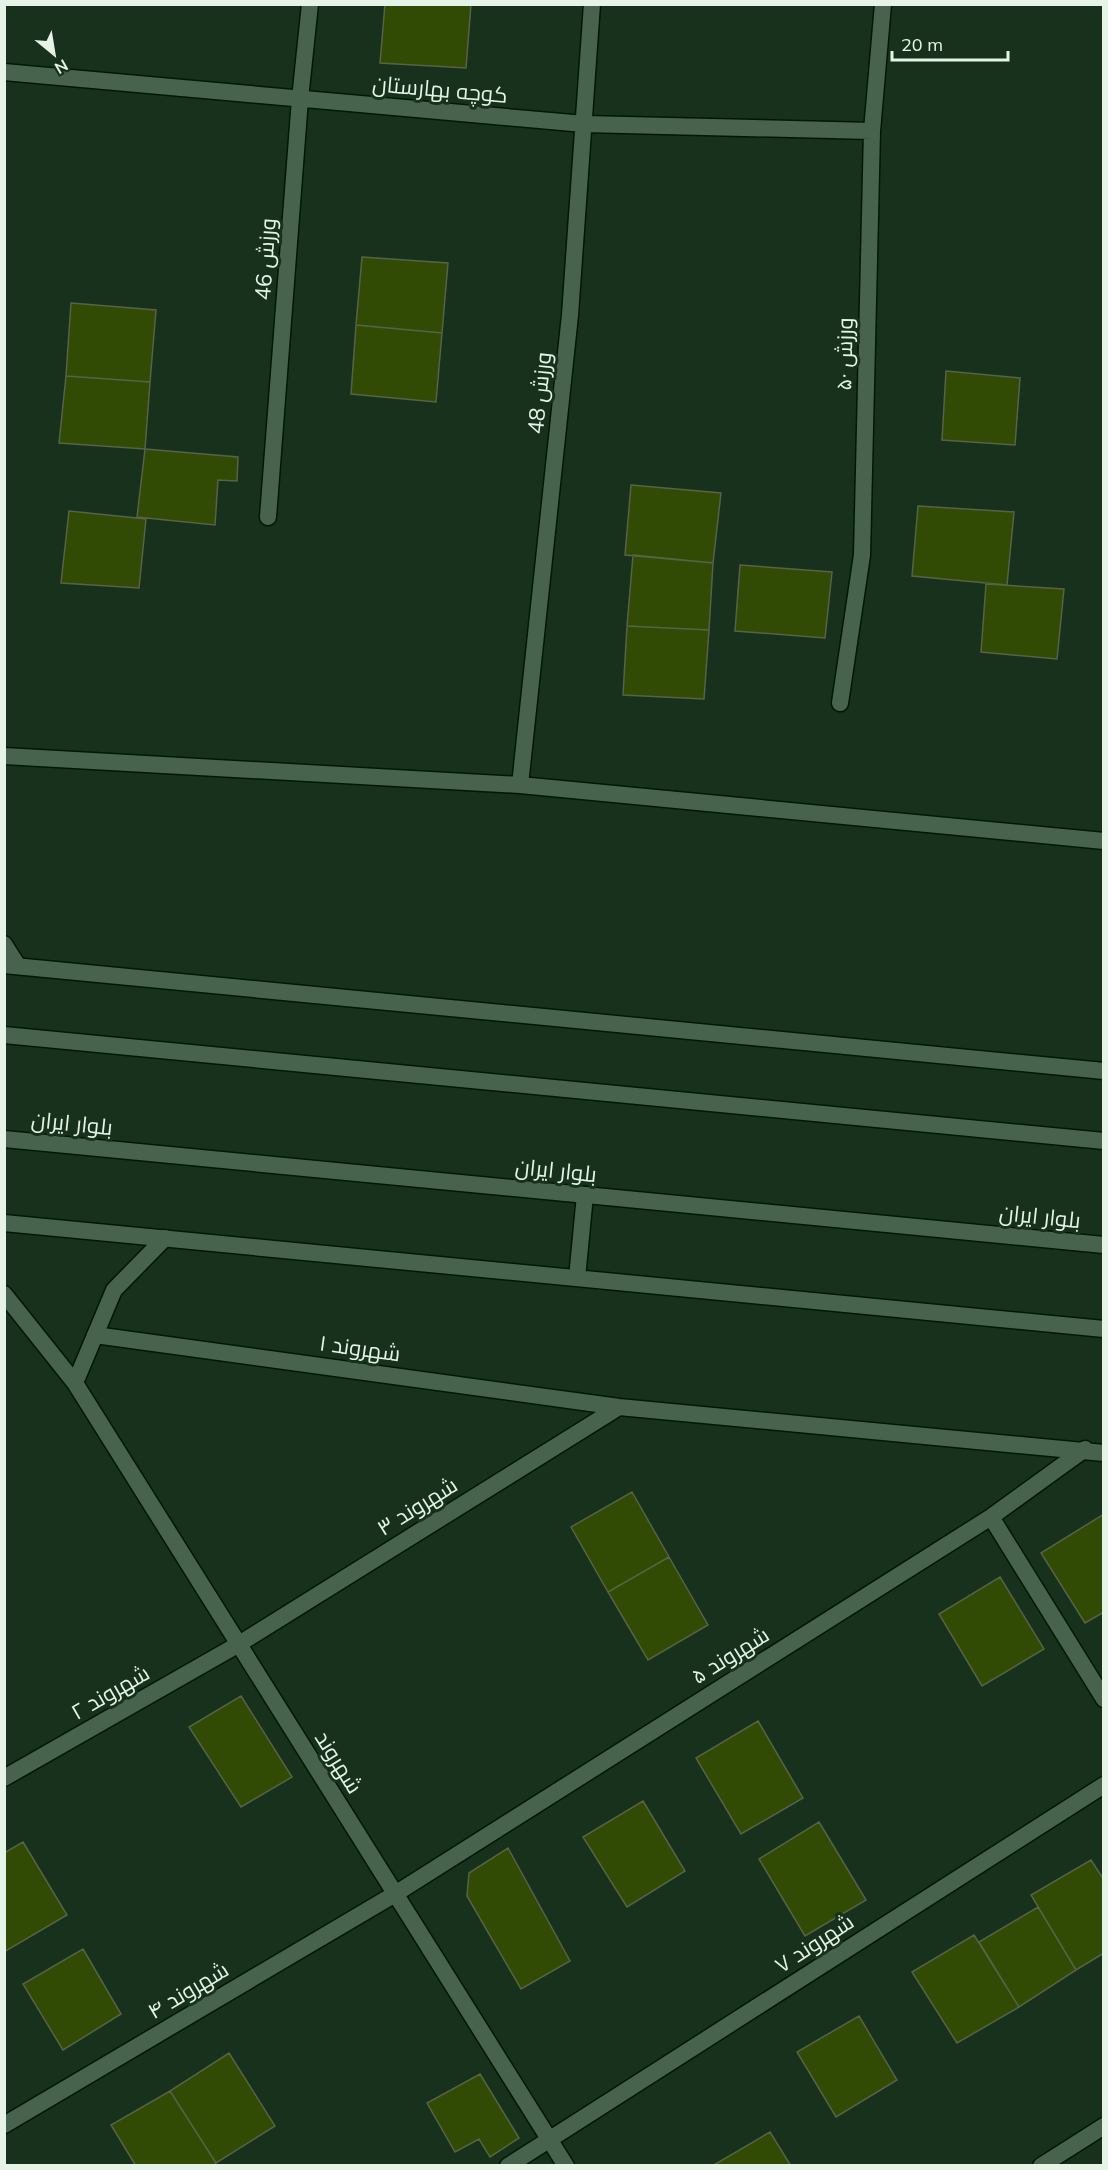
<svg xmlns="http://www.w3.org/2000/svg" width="1108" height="2170" font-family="Mulish,Cairo,sans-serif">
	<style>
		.building { fill: #314a04; stroke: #566347; stroke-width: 1.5 }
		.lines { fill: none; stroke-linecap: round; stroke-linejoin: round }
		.minor-casing { stroke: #021807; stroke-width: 19 }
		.tertiary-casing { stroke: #021807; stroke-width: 19 }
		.minor { stroke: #48634d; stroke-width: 16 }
		.tertiary { stroke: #48634d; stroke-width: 16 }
		.labels { text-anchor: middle; stroke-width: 6; stroke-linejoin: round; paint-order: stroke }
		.street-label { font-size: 22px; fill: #e5f4e7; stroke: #18311d }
	</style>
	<rect width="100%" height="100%" fill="#18311d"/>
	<path class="building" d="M385 4H471L466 68 380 63Z
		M362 257 448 263 442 333 356 325Z
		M71 303 156 310 150 382 66 376Z
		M356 325 442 333 436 402 351 394Z
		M946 371 1020 378 1015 445 942 440Z
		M66 376 150 382 145 449 59 443Z
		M145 449 238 457 237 481 218 480 215 525 137 517Z
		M631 485 721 493 713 563 625 555Z
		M918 506 1014 512 1007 585 912 576Z
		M69 511 146 519 139 588 61 583Z
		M633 555 713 563 709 630 627 626Z
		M740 565 832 572 825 638 735 631Z
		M986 584 1064 589 1057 659 981 652Z
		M627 626 709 630 704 699 623 695Z
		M632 1492 669 1557 608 1592 571 1527Z
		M1104 1514V1612L1085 1623 1041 1553Z
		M669 1557 708 1625 648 1660 608 1592Z
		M1000 1577 1044 1649 982 1686 939 1614Z
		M241 1696 292 1777 241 1807 189 1727Z
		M758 1721 803 1798 741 1834 696 1758Z
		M643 1801 685 1871 627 1907 583 1837Z
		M819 1822 866 1900 805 1936 759 1859Z
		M23 1842 67 1915 4 1952V1853Z
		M508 1848 570 1961 521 1989 467 1896 469 1873Z
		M1091 1860 1104 1880V1953L1076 1970 1031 1895Z
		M1038 1907 1076 1970 1019 2007 979 1942Z
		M974 1935 1019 2007 957 2043 912 1972Z
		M83 1949 121 2014 63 2050 23 1984Z
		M859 2016 897 2080 836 2117 797 2052Z
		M229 2053 275 2126 216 2163 170 2091Z
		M480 2074 519 2138 490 2157 479 2139 455 2152 427 2103Z
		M170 2091 216 2163 212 2166H136L111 2125Z
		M770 2132 791 2166H712Z"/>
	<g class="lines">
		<g class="minor-casing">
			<path id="minor" d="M4 72 584 124 872 131
				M268 517 300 99 310 4
				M840 703 862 555 872 131 883 4
				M4 756 520 785 1104 841
				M520 785 570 315 592 4
				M4 965 1104 1071
				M4 1223 1104 1329
				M577 1278 585 1195
				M95 1335 619 1407 1104 1453
				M991 1517 1104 1699
				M4 1778 239 1644 619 1407
				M4 2125 395 1894 991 1517 1085 1449
				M508 2166 1104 1785
				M1041 2166 1104 2126"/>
		</g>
		<g class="tertiary-casing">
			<path id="tertiary" d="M4 944 18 966
				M4 1035 1104 1141
				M4 1139 1104 1245
				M4 1294 75 1383 566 2166
				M75 1383 114 1290 165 1238"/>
		</g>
		<use href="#minor" class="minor"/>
		<use href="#tertiary" class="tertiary"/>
	</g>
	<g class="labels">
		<g class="street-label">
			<text transform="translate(440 89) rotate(5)" y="8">کوچه بهارستان</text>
			<text transform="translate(265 259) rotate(-86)" y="8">ورزش 46</text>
			<text transform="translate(844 354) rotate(-89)" y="8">ورزش ۵٠</text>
			<text transform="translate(539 393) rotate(-84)" y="8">ورزش 48</text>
			<text transform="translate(72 1123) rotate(6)" y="8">بلوار ایران</text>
			<text transform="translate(556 1170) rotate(6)" y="8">بلوار ایران</text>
			<text transform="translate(1040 1216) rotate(6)" y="8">بلوار ایران</text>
			<text transform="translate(360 1348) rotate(8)" y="8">شهروند ۱</text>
			<text transform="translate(417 1506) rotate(-32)" y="8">شهروند ۳</text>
			<text transform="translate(730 1655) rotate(-32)" y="8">شهروند ۵</text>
			<text transform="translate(110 1692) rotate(-30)" y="8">شهروند ۲</text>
			<text transform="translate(339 1762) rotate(58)" y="8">شهروند</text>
			<text transform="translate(814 1943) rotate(-33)" y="8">شهروند ۷</text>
			<text transform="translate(188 1990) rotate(-31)" y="8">شهروند ۴</text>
		</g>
	</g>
	<rect width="1108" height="2170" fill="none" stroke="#e5f4e7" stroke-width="12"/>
	<g transform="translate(54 54) rotate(150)" stroke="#18311d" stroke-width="4.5" paint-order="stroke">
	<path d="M0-4.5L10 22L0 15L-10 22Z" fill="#e5f4e7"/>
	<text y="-9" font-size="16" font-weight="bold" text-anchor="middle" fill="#e5f4e7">N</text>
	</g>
	<path d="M892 51v9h116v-9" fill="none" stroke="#e5f4e7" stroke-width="3"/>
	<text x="901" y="51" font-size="18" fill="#e5f4e7" stroke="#18311d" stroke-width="4.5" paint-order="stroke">20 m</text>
</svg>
